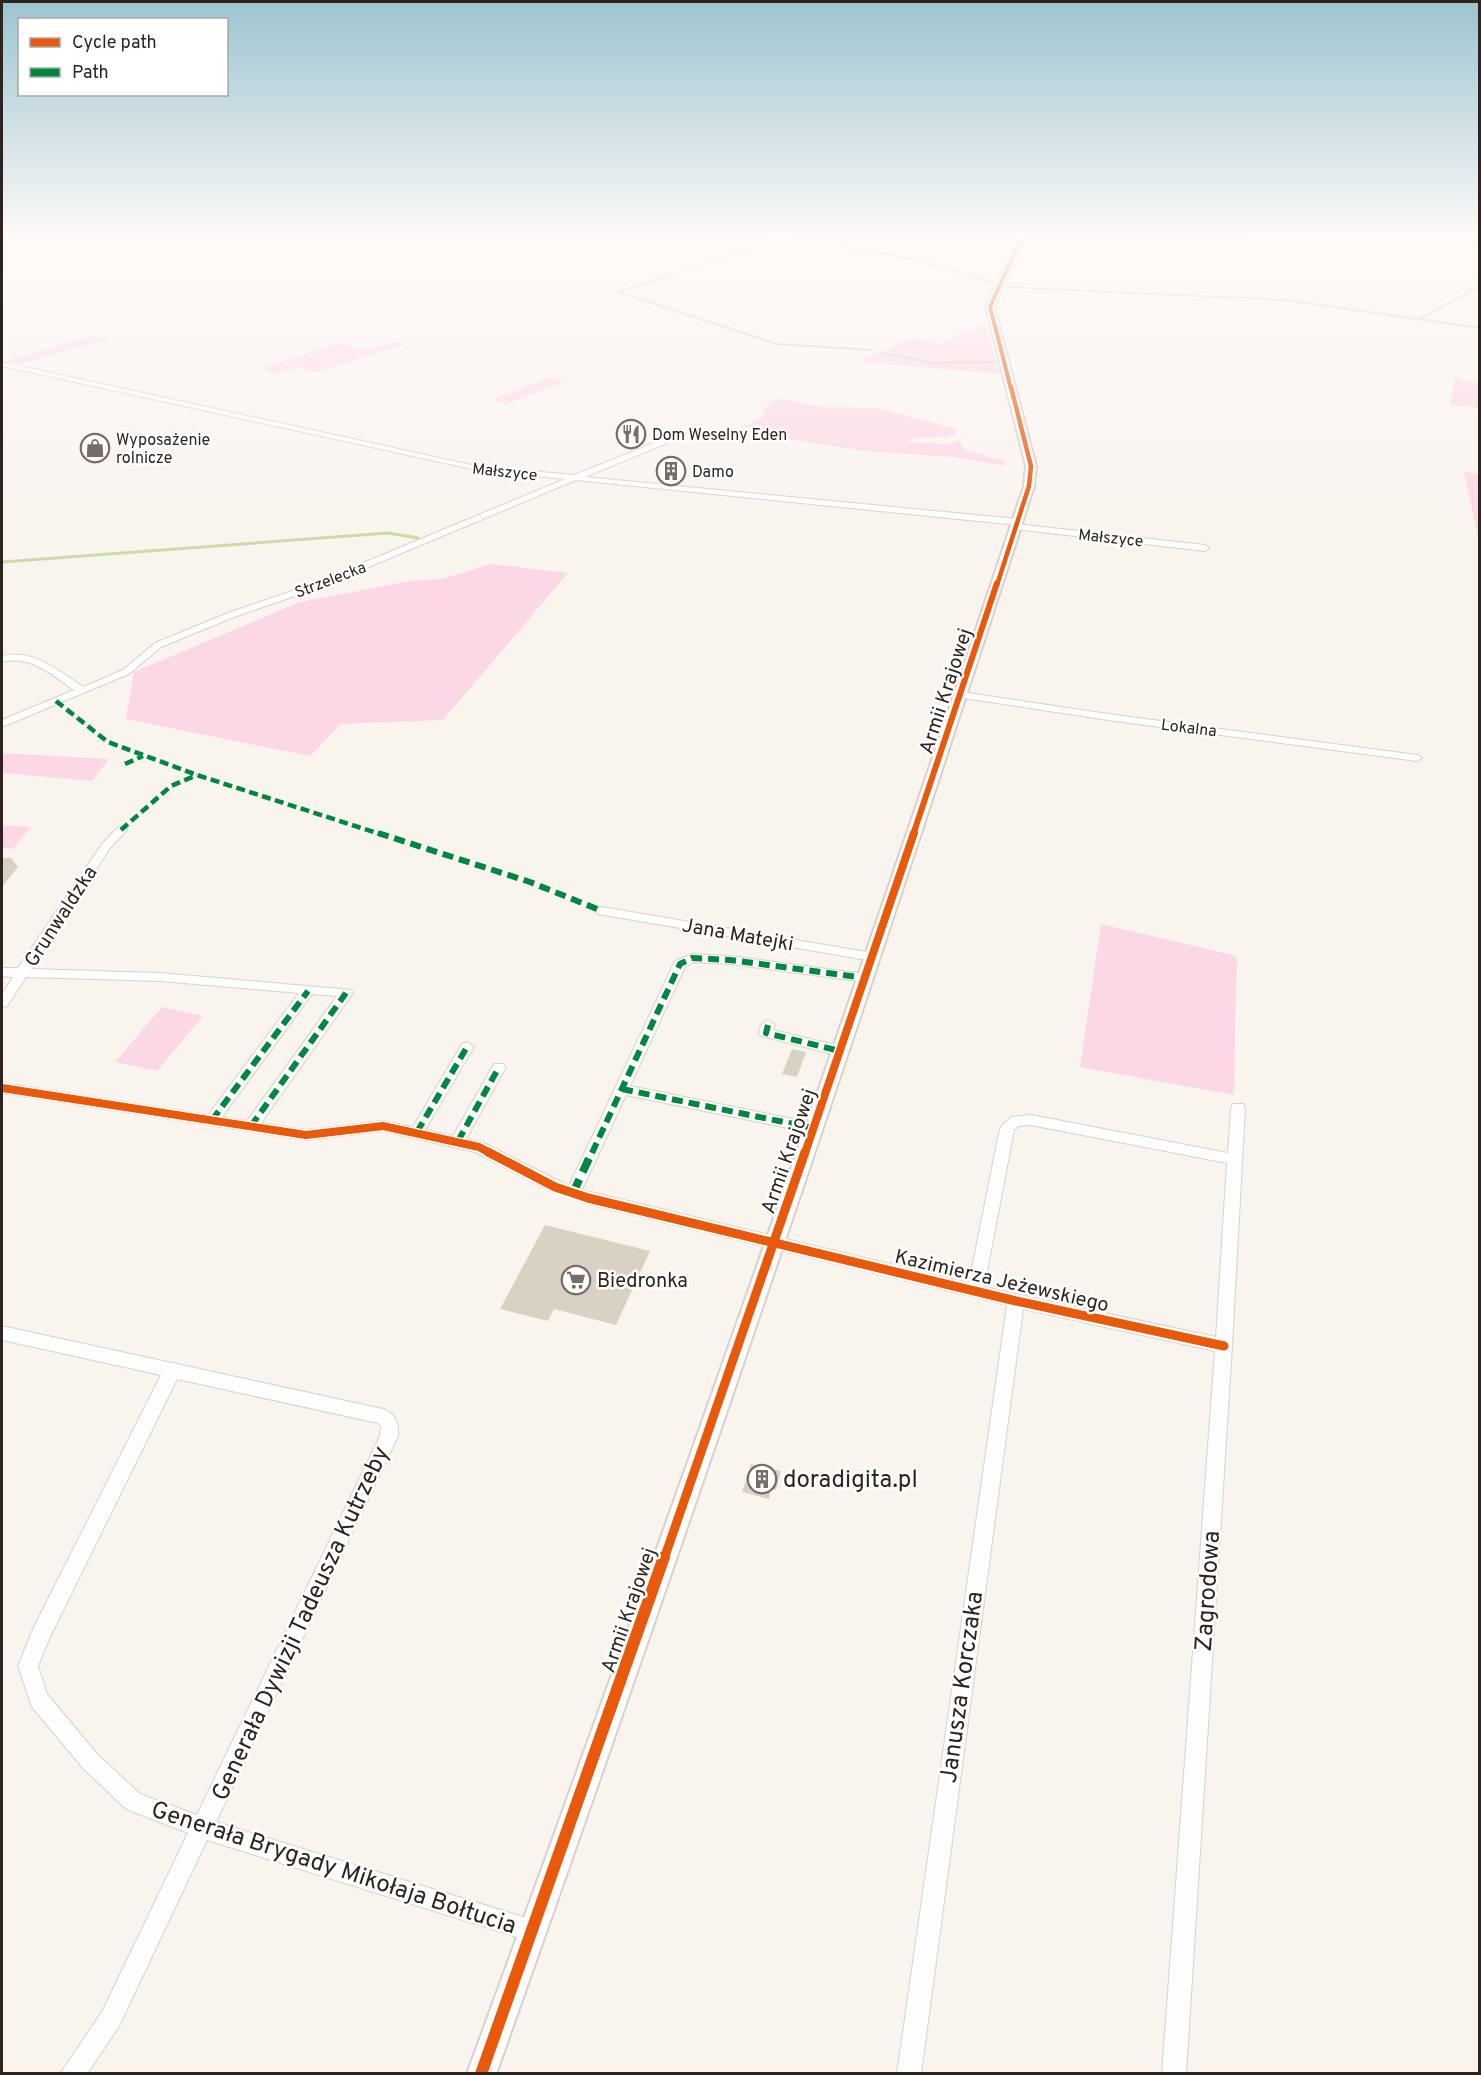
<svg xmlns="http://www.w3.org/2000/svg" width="1481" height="2075" font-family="Overpass,sans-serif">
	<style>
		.green { fill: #fcd8e6 }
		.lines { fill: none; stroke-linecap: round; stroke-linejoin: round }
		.stream-far1 { stroke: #ccdaac; stroke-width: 2 }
		.stream { stroke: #ccdaac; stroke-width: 3 }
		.building { fill: #d9d2c3 }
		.minor-casing { stroke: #d9d1cb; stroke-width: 2 }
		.tertiary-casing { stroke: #d9d1cb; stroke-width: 4 }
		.minor { fill: #fefdfd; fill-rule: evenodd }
		.tertiary { fill: #fefdfd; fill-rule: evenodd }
		.quiet-far2 { stroke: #00873e; stroke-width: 4.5; stroke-dasharray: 9 4.5; stroke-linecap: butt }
		.quiet-far1 { stroke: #00873e; stroke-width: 6; stroke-dasharray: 11 6; stroke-linecap: butt }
		.quiet { stroke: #00873e; stroke-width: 8; stroke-dasharray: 15 8; stroke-linecap: butt }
		.cycleway-far5-casing { stroke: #fff; stroke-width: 5 }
		.cycleway-far4-casing { stroke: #fff; stroke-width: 7 }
		.cycleway-far3-casing { stroke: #fff; stroke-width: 9 }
		.cycleway-far2-casing { stroke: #fff; stroke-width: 11 }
		.cycleway-far1-casing { stroke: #fff; stroke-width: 13 }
		.cycleway-casing { stroke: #fff; stroke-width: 16 }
		.cycleway-far5 { stroke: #e8590c; stroke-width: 4 }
		.cycleway-far4 { stroke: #e8590c; stroke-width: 4.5 }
		.cycleway-far3 { stroke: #e8590c; stroke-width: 6 }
		.cycleway-far2 { stroke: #e8590c; stroke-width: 8 }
		.cycleway-far1 { stroke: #e8590c; stroke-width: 9 }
		.cycleway { stroke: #e8590c; stroke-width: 12 }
		.labels { text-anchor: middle; stroke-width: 5; stroke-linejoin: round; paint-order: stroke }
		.far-poi-label { font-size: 16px; fill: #2e241d; stroke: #fff; text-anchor: start }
		.far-street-label { font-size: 16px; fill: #2e241d; stroke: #fff }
		.street-label { font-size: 20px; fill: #2e241d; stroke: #fff }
		.poi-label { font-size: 20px; fill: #2e241d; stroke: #fff; text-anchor: start }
		.near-poi-label { font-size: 24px; fill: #2e241d; stroke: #fff; text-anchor: start }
		.near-street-label { font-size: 24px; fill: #2e241d; stroke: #fff }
	</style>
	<rect width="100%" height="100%" fill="#faf4ef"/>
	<path class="green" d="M1192 234H1479L1480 248H1370Z
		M985 324 1000 374 859 362 911 337 939 344Z
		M92 336 108 339 20 364 6 361Z
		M395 342 405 344 317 372 301 367 272 374 263 368 339 343 367 350Z
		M550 377 564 382 505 404 493 400Z
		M1455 378 1479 383V408L1450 405Z
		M779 399 822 407 877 408 956 429 955 435C940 439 924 435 909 439L910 442 946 444 963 439 959 442 965 450 1006 462 1005 466 954 457 865 451 788 439 746 426 762 418C764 406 768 403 779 399Z
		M1464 472 1479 474V541Z
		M491 564 568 573 443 720 341 724 310 756 126 719 134 672 300 602 410 581 442 579Z
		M2 753 109 759 92 781 2 773Z
		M2 825 31 827 13 849 2 848Z
		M1101 924 1237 956 1234 1095 1080 1067Z
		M162 1007 203 1016 157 1071 115 1062Z"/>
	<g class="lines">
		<path class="stream-far1" d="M746 234C828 245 914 253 992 283
			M777 240 618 292 777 344 871 350
			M1007 287 1286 300 1480 328
			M1421 318 1480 286
			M882 353 933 363 996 362"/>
		<path class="stream" d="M2 562 388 533 418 538"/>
	</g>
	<path class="building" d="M2 858H11L18 867 2 887Z
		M792 1049 806 1052 797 1077 782 1074Z
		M545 1225 650 1251 616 1325 554 1309 548 1321 500 1309Z
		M751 1464 781 1471 776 1490 771 1489 769 1499 742 1492Z"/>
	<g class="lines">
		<g class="minor-casing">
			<path id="minor" d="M2 362 476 466 574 475 664 439H667V443L585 477 1017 519 1021 522 1017 525 576 480 321 587 234 617 161 647 129 674 2 727V720L74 690C52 675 31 655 2 662V656C33 649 58 670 83 687L123 670 155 643 228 613 315 583 565 479 476 470 2 366Z
				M1016 524 1205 545 1209 548 1205 551 1013 529 1012 527Z
				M961 692 1115 715 1417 755 1422 758 1417 761 1115 721 957 697V693Z
				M121 827 127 830 110 848 31 969 160 973 351 990 353 993 351 996 261 1123 306 1130 383 1121 413 1127 462 1044 467 1042 474 1047 425 1130 453 1136 494 1064H504L506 1067 466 1139 484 1143 569 1186 675 961 692 954 730 956 865 974 871 978 870 981 865 982 730 964 694 962 685 967 630 1086 813 1123 818 1124 820 1128 818 1132 813 1133 626 1095 582 1190 969 1283 1000 1128 1011 1117 1031 1115 1228 1153 1231 1108 1233 1104H1243L1245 1108 1232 1346 1186 2074H1162L1215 1351 1023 1309 921 2074H897L1007 1305 588 1204 550 1191 475 1152 383 1131 306 1140 2 1093V1083L208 1115 299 993 160 981 26 977 7 1006 2 1007V994L13 977 2 976V968H18L102 844 117 828ZM312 994 337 996 247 1121 222 1117ZM1031 1125 1227 1163 1216 1337 984 1287 1014 1130 1019 1126Z
				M602 907 873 953 879 957 873 961 598 914 596 911 598 908Z
				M768 1020 775 1025 773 1030 840 1046 847 1051 840 1056 761 1036 759 1033 761 1025Z
				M2 1326 383 1409C396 1414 399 1423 398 1436L216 1822 533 1920 541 1923 544 1931 541 1939 533 1942 207 1840 119 2026 87 2074H60L103 2010 188 1833 126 1809 83 1768 32 1707 18 1666 34 1627 161 1375 2 1340ZM177 1379 378 1423 381 1427 380 1436 197 1815 140 1794 97 1754 47 1694 38 1666 49 1639Z"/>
		</g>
		<g class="tertiary-casing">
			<path id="tertiary" d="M1019 234H1026L994 307 1036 466 1034 486C863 1018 683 1547 496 2074H467C660 1547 847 1018 1024 486L1026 466 986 307Z"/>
		</g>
		<use href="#minor" class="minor"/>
		<use href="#tertiary" class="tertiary"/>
		<path class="quiet-far2" d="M56 701 108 742 197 775 383 835
			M125 764 143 756
			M121 830 171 786 197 775"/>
		<path class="quiet-far1" d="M378 833 530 882 602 911
			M768 1025 766 1033 840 1051
			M622 1089 813 1128
			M212 1120 308 991
			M251 1126 346 993
			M417 1132 467 1047
			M458 1141 499 1067
			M592 1153 680 964 692 958 730 960 865 978"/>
		<path class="quiet" d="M573 1193 592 1152"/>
		<g class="cycleway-far5-casing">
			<path id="cycleway-far5" d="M1011 389 990 307 1023 234"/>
		</g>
		<g class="cycleway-far4-casing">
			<path id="cycleway-far4" d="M997 585 1029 486 1031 466 1011 387"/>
		</g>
		<g class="cycleway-far3-casing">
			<path id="cycleway-far3" d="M913 835 997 583"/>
		</g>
		<g class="cycleway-far2-casing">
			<path id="cycleway-far2" d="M2 1088 306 1135 383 1126 479 1147 490 1153
				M805 1153 914 833"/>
		</g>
		<g class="cycleway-far1-casing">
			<path id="cycleway-far1" d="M488 1152 555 1187 588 1198 1016 1301 1224 1346
				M664 1559 805 1152"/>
		</g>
		<g class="cycleway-casing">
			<path id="cycleway" d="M481 2074 664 1557"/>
		</g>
		<use href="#cycleway-far5" class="cycleway-far5"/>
		<use href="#cycleway-far4" class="cycleway-far4"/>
		<use href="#cycleway-far3" class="cycleway-far3"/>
		<use href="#cycleway-far2" class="cycleway-far2"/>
		<use href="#cycleway-far1" class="cycleway-far1"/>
		<use href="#cycleway" class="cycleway"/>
	</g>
	<linearGradient id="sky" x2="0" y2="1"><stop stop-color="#9dc3d0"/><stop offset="0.45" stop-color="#fdfaf8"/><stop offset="1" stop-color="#fdfaf8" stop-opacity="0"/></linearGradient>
	<rect width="1481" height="525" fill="url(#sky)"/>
	<defs>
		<g id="restaurant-ring" transform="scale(1.5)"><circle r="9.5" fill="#fff" stroke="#756d66" stroke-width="1.5"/><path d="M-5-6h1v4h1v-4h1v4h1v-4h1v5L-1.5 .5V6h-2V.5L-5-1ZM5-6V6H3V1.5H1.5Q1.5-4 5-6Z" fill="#756d66"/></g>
		<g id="shop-ring" transform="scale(1.5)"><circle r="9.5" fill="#fff" stroke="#756d66" stroke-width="1.5"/><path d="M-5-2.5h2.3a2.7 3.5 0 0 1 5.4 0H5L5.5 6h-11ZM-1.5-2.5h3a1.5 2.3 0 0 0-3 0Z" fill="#756d66"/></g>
		<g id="building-ring" transform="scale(1.5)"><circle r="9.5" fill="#fff" stroke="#756d66" stroke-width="1.5"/><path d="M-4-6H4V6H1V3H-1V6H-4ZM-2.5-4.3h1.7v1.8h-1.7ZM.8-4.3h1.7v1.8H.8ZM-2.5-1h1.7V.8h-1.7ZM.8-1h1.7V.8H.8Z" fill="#756d66"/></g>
		<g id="supermarket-ring" transform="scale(1.5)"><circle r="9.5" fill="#fff" stroke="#756d66" stroke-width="1.5"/><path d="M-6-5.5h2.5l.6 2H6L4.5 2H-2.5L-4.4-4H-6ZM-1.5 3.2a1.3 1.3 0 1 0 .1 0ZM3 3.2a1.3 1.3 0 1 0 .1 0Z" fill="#756d66"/></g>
	</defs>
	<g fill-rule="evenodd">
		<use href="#restaurant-ring" x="631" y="434"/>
		<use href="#shop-ring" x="95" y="448"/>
		<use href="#building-ring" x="671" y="471"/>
		<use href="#supermarket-ring" x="576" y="1280"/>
		<use href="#building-ring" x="762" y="1479"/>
	</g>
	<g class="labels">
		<g class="far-poi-label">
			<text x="652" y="440">Dom Weselny Eden</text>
			<text x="116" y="445">Wyposażenie<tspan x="116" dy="18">rolnicze</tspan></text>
			<text x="692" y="477">Damo</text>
		</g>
		<g class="far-street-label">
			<text transform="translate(505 471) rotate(6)" y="6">Małszyce</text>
			<text transform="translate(1111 537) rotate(6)" y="6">Małszyce</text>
			<text transform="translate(330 579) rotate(-21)" y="6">Strzelecka</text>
			<text transform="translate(1189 727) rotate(7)" y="6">Lokalna</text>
		</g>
		<g class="street-label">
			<text transform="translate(945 691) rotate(-72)" y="7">Armii Krajowej</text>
			<text transform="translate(60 916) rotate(-57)" y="7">Grunwaldzka</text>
			<text transform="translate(738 934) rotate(10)" y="7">Jana Matejki</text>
			<text transform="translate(788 1151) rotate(-71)" y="7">Armii Krajowej</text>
			<text transform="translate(1002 1280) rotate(13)" y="7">Kazimierza Jeżewskiego</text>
			<text transform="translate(628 1610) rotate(-71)" y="7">Armii Krajowej</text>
		</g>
		<g class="poi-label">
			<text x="597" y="1287">Biedronka</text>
		</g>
		<g class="near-poi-label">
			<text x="783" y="1487">doradigita.pl</text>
		</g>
		<g class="near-street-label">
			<text transform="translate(1207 1591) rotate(-86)" y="8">Zagrodowa</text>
			<text transform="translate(300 1623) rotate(-65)" y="8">Generała Dywizji Tadeusza Kutrzeby</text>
			<text transform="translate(961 1687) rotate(-82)" y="8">Janusza Korczaka</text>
			<text transform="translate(334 1867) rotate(18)" y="8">Generała Brygady Mikołaja Bołtucia</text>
		</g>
	</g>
	<rect width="1481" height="2075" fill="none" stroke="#2e241d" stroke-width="6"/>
	<rect x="18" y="18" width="210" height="78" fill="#ffffff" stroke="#aba7a5" stroke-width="1.5"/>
	<rect x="30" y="38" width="30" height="9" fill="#e8590c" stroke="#aba7a5" stroke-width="1.5"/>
	<text x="72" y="48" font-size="18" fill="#2e241d">Cycle path</text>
	<rect x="30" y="68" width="30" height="9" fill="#00873e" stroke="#aba7a5" stroke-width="1.5"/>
	<text x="72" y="78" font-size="18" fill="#2e241d">Path</text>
</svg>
